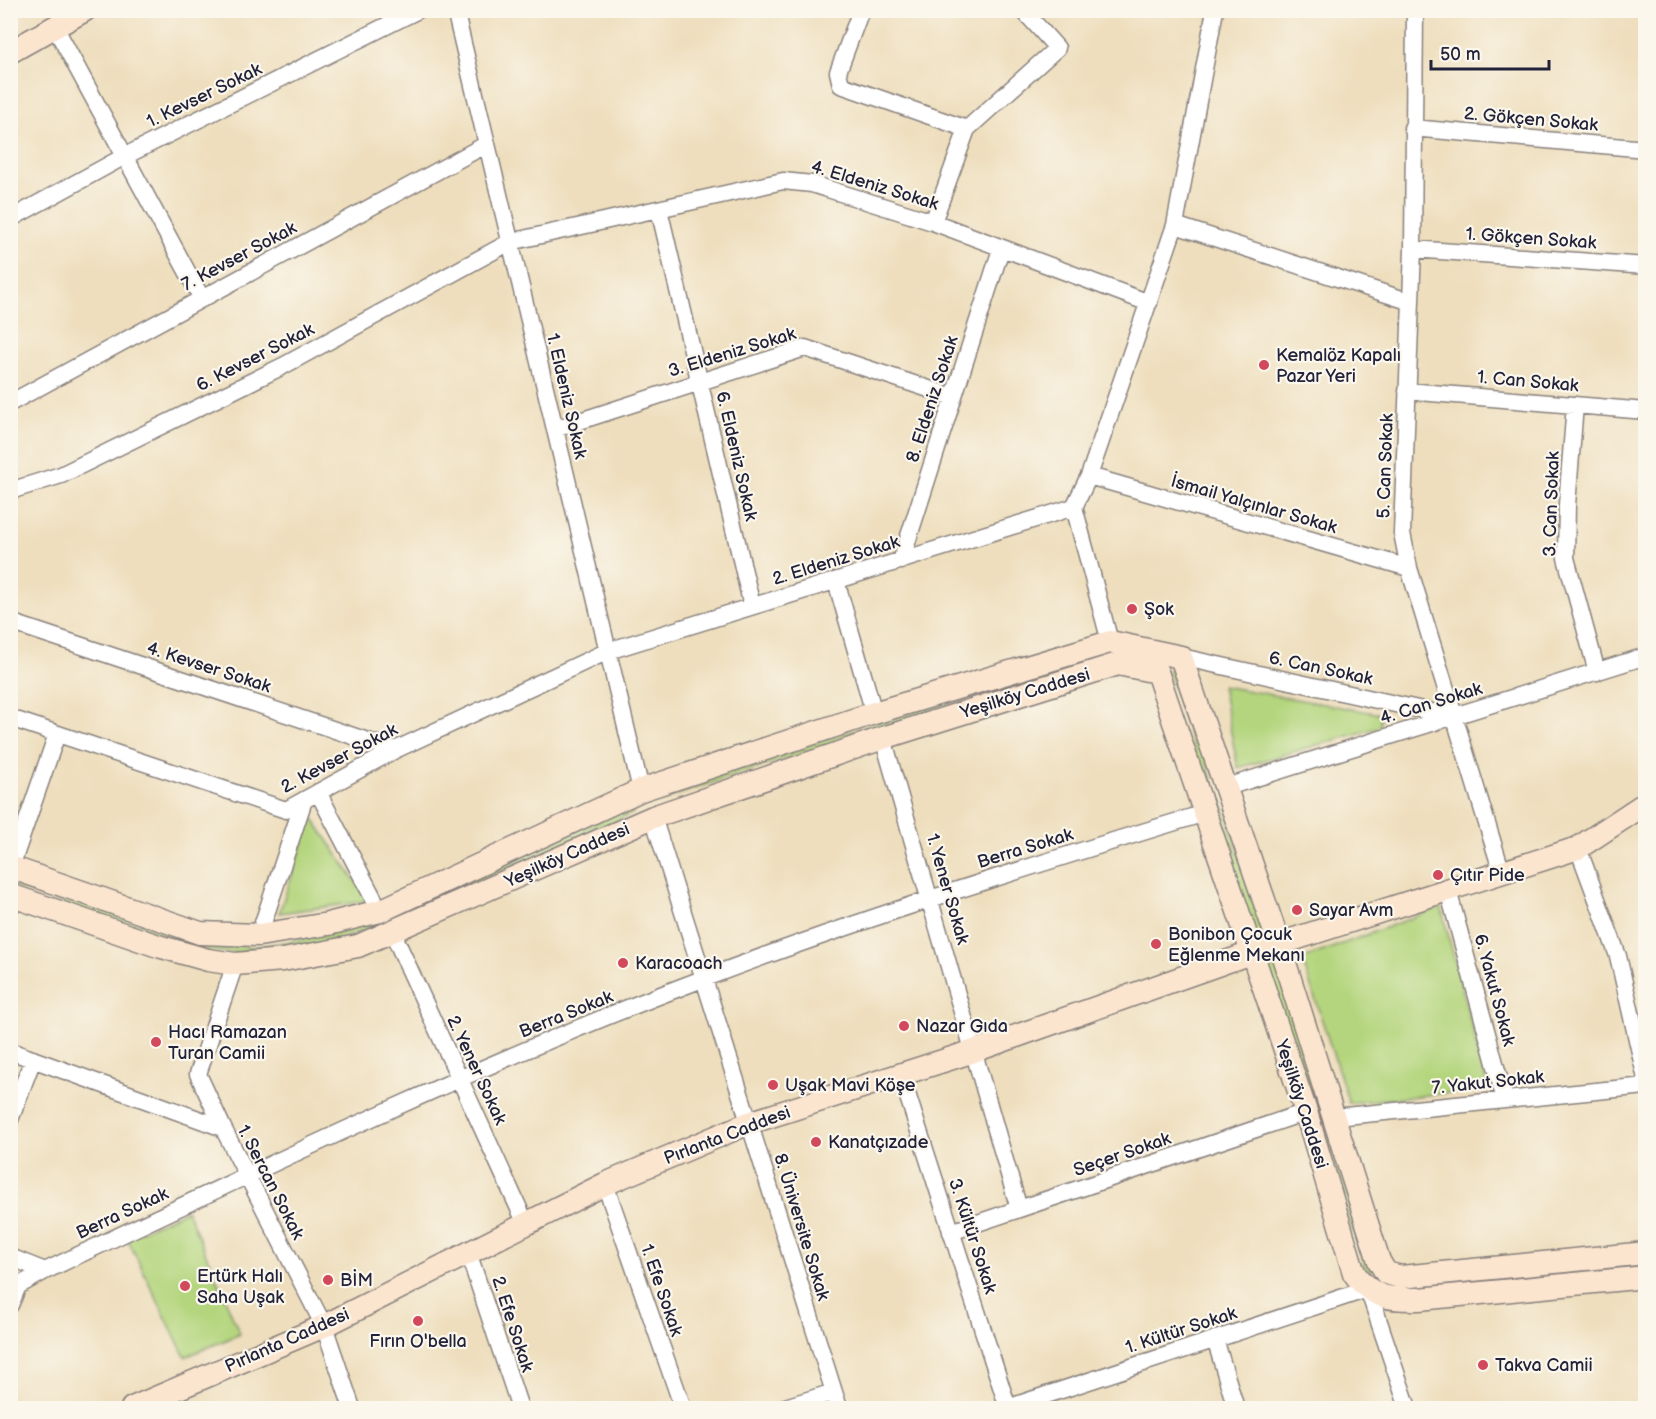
<svg xmlns="http://www.w3.org/2000/svg" width="1656" height="1419" font-family="'Balsamiq Sans',sans-serif">
	<style>
		.green { fill: #b4d57d; stroke: #6b7c5c; stroke-width: 1.5 }
		.lines { fill: none; stroke-linecap: round; stroke-linejoin: round }
		.street-casing { stroke: #88807c; stroke-width: 19 }
		.secondary-casing { stroke: #88807c; stroke-width: 25 }
		.street { stroke: #fff; stroke-width: 16 }
		.secondary { stroke: #fbe5cf; stroke-width: 22 }
		.poi-dot { fill: #d1495b; stroke: #fbf7ec; stroke-width: 2 }
		.labels { text-anchor: middle; stroke-width: 4.5; stroke-linejoin: round; paint-order: stroke }
		.street-label { font-size: 18px; fill: #22223b; stroke: #fbf7ec }
		.poi-label { font-size: 18px; fill: #22223b; stroke: #fbf7ec; text-anchor: start }
	</style>
	<rect width="100%" height="100%" fill="#fbf7ec"/>
	<filter id="ink" filterUnits="userSpaceOnUse"><feTurbulence type="fractalNoise" baseFrequency=".0167" numOctaves="2"/><feDisplacementMap in="SourceGraphic" scale="12" xChannelSelector="R" yChannelSelector="G"/><feConvolveMatrix kernelMatrix="1 2 1 2 8 2 1 2 1" color-interpolation-filters="sRGB"/></filter>
	<filter id="wash" filterUnits="userSpaceOnUse"><feTurbulence type="fractalNoise" baseFrequency=".008" numOctaves="4" result="noise"/><feDisplacementMap in="SourceGraphic" scale="24" xChannelSelector="R" yChannelSelector="G"/><feGaussianBlur stdDeviation="1.35" result="paint"/><feColorMatrix in="noise" values="0 0 0 0 0 0 0 0 0 0 0 0 0 0 0 0 0 1.4 0 .05"/><feComposite in="paint" operator="in"/></filter>
	<g filter="url(#wash)">
		<rect width="100%" height="100%" fill="#eedebd"/>
		<path class="green" d="M1078 656 1080 661 661 800 658 795Z
			M1176 669 1214 784 1206 787 1168 670Z
			M1222 686 1381 714 1380 727 1238 768Z
			M1221 798 1264 934 1254 938 1213 801Z
			M629 808 633 813 378 926C321 946 254 959 194 949L11 886V877L202 945 257 947 326 935 379 919Z
			M312 817 369 901 279 913Z
			M1441 907 1488 1089 1349 1103 1302 959Z
			M1275 959 1372 1270 1366 1272 1265 963Z
			M187 1210 240 1334 185 1357 127 1238Z"/>
	</g>
	<g filter="url(#ink)">
		<g class="lines">
			<g class="street-casing">
				<path id="street" d="M455 10 641 790
					M861 10 838 72 841 85 967 129
					M1415 10 1413 249 1402 533 1409 568 1502 873
					M55 27 202 299
					M1412 128 1646 149
					M659 209 752 606
					M10 219 125 156 418 10
					M933 222 967 129 1057 48 1023 10
					M1175 225 1411 302
					M1413 249 1646 266
					M1407 391 1646 411
					M10 403 487 144
					M1575 405 1567 505 1566 558 1597 672
					M555 429 805 348 953 397
					M1089 476 1409 568
					M10 491 61 475 283 366 510 242 783 181 812 184 933 222 1149 303
					M1074 507 1089 476 1175 225 1215 10
					M1074 507 1110 642
					M901 561 1001 249
					M836 581 874 713
					M10 622 395 750
					M1181 657 1450 716
					M10 718 286 810 395 750 608 651 1074 507
					M883 738 1019 1209
					M1227 787 1646 656
					M318 792 380 911
					M653 817 839 1408
					M1578 848 1618 956 1646 1079
					M11 867 57 734
					M1448 890 1505 1100
					M392 931 526 1224
					M259 935 304 800
					M10 1051 223 1128 324 1326 352 1408
					M901 1075 1008 1408
					M1335 1117 1646 1086
					M10 1120 33 1059
					M223 1128 198 1074 235 964
					M605 1184 683 1408
					M951 1232 1306 1112
					M468 1252 520 1408
					M10 1257 45 1271
					M10 1305 18 1286 45 1271C262 1168 480 1063 705 978 869 916 1037 864 1205 813
					M1215 1339 1236 1408
					M782 1408 834 1392
					M1007 1408 1368 1289 1408 1408"/>
			</g>
			<g class="secondary-casing">
				<path id="secondary" d="M10 52 85 10
					M10 867 200 933 259 935 328 924 380 911 641 790 874 713 1110 642 1181 657 1279 944 1379 1261 1386 1273 1401 1277 1646 1253
					M10 895 158 946 208 960 235 964 283 960 358 946 653 817 883 738 1118 664 1157 672 1306 1112 1354 1273C1372 1299 1390 1299 1419 1299L1646 1277
					M132 1408 324 1326 605 1184 749 1123 974 1051 1251 953 1578 848 1646 803"/>
			</g>
			<use href="#street" class="street"/>
			<use href="#secondary" class="secondary"/>
		</g>
	</g>
	<g class="poi-dot">
		<circle cx="1264" cy="365" r="6"/>
		<circle cx="1132" cy="609" r="6"/>
		<circle cx="1438" cy="875" r="6"/>
		<circle cx="1297" cy="910" r="6"/>
		<circle cx="1156" cy="944" r="6"/>
		<circle cx="623" cy="963" r="6"/>
		<circle cx="904" cy="1026" r="6"/>
		<circle cx="156" cy="1042" r="6"/>
		<circle cx="773" cy="1085" r="6"/>
		<circle cx="816" cy="1142" r="6"/>
		<circle cx="328" cy="1280" r="6"/>
		<circle cx="185" cy="1286" r="6"/>
		<circle cx="418" cy="1321" r="6"/>
		<circle cx="1483" cy="1365" r="6"/>
	</g>
	<g class="labels">
		<g class="street-label">
			<text transform="translate(204 95) rotate(-26)" y="6">1. Kevser Sokak</text>
			<text transform="translate(1531 119) rotate(5)" y="6">2. Gökçen Sokak</text>
			<text transform="translate(875 185) rotate(17)" y="6">4. Eldeniz Sokak</text>
			<text transform="translate(1531 238) rotate(4)" y="6">1. Gökçen Sokak</text>
			<text transform="translate(239 256) rotate(-28)" y="6">7. Kevser Sokak</text>
			<text transform="translate(732 352) rotate(-17)" y="6">3. Eldeniz Sokak</text>
			<text transform="translate(255 357) rotate(-27)" y="6">6. Kevser Sokak</text>
			<text transform="translate(1528 381) rotate(5)" y="6">1. Can Sokak</text>
			<text transform="translate(567 396) rotate(77)" y="6">1. Eldeniz Sokak</text>
			<text transform="translate(932 399) rotate(-72)" y="6">8. Eldeniz Sokak</text>
			<text transform="translate(737 456) rotate(77)" y="6">6. Eldeniz Sokak</text>
			<text transform="translate(1385 466) rotate(-88)" y="6">5. Can Sokak</text>
			<text transform="translate(1254 504) rotate(16)" y="6">İsmail Yalçınlar Sokak</text>
			<text transform="translate(1551 504) rotate(-88)" y="6">3. Can Sokak</text>
			<text transform="translate(836 560) rotate(-17)" y="6">2. Eldeniz Sokak</text>
			<text transform="translate(209 667) rotate(18)" y="6">4. Kevser Sokak</text>
			<text transform="translate(1321 668) rotate(12)" y="6">6. Can Sokak</text>
			<text transform="translate(1025 693) rotate(-17)" y="6">Yeşilköy Caddesi</text>
			<text transform="translate(1431 703) rotate(-17)" y="6">4. Can Sokak</text>
			<text transform="translate(339 758) rotate(-28)" y="6">2. Kevser Sokak</text>
			<text transform="translate(1025 848) rotate(-17)" y="6">Berra Sokak</text>
			<text transform="translate(567 855) rotate(-24)" y="6">Yeşilköy Caddesi</text>
			<text transform="translate(948 889) rotate(74)" y="6">1. Yener Sokak</text>
			<text transform="translate(1495 990) rotate(75)" y="6">6. Yakut Sokak</text>
			<text transform="translate(566 1014) rotate(-22)" y="6">Berra Sokak</text>
			<text transform="translate(477 1070) rotate(65)" y="6">2. Yener Sokak</text>
			<text transform="translate(1488 1082) rotate(-6)" y="6">7. Yakut Sokak</text>
			<text transform="translate(1302 1104) rotate(72)" y="6">Yeşilköy Caddesi</text>
			<text transform="translate(727 1135) rotate(-21)" y="6">Pırlanta Caddesi</text>
			<text transform="translate(1122 1154) rotate(-19)" y="6">Seçer Sokak</text>
			<text transform="translate(271 1182) rotate(63)" y="6">1. Sercan Sokak</text>
			<text transform="translate(122 1213) rotate(-25)" y="6">Berra Sokak</text>
			<text transform="translate(802 1227) rotate(73)" y="6">8. Üniversite Sokak</text>
			<text transform="translate(973 1236) rotate(72)" y="6">3. Kültür Sokak</text>
			<text transform="translate(662 1290) rotate(71)" y="6">1. Efe Sokak</text>
			<text transform="translate(513 1324) rotate(72)" y="6">2. Efe Sokak</text>
			<text transform="translate(1181 1330) rotate(-18)" y="6">1. Kültür Sokak</text>
			<text transform="translate(287 1340) rotate(-24)" y="6">Pırlanta Caddesi</text>
		</g>
		<g class="poi-label">
			<text x="1276" y="361">Kemalöz Kapalı<tspan x="1276" dy="21">Pazar Yeri</tspan></text>
			<text x="1144" y="615">Şok</text>
			<text x="1450" y="881">Çıtır Pide</text>
			<text x="1309" y="916">Sayar Avm</text>
			<text x="1168" y="940">Bonibon Çocuk<tspan x="1168" dy="21">Eğlenme Mekanı</tspan></text>
			<text x="635" y="969">Karacoach</text>
			<text x="916" y="1032">Nazar Gıda</text>
			<text x="168" y="1038">Hacı Ramazan<tspan x="168" dy="21">Turan Camii</tspan></text>
			<text x="785" y="1091">Uşak Mavi Köşe</text>
			<text x="828" y="1148">Kanatçızade</text>
			<text x="197" y="1282">Ertürk Halı<tspan x="197" dy="21">Saha Uşak</tspan></text>
			<text x="340" y="1286">BİM</text>
			<text x="418" y="1347" text-anchor="middle">Fırın O'bella</text>
			<text x="1495" y="1371">Takva Camii</text>
		</g>
	</g>
	<rect width="1656" height="1419" fill="none" stroke="#fbf7ec" stroke-width="36"/>
	<path d="M1431 60v9h118v-9" fill="none" stroke="#22223b" stroke-width="3"/>
	<text x="1440" y="60" font-size="18" fill="#22223b" stroke="#fbf7ec" stroke-width="4.5" paint-order="stroke">50 m</text>
</svg>
